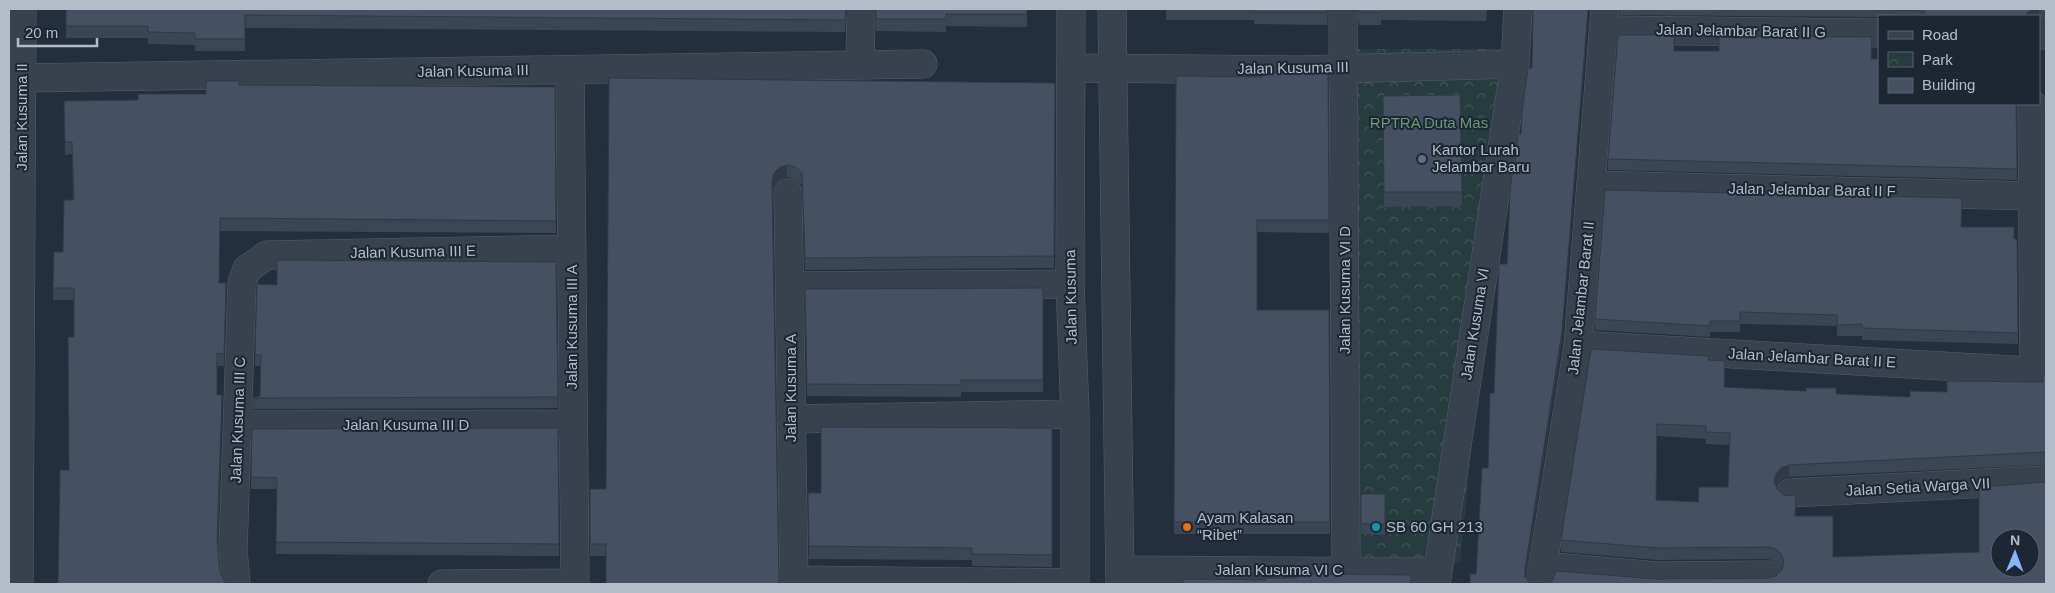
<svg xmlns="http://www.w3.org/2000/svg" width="2055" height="593" font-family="Helvetica,sans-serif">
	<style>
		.park { fill: url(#park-crowns) }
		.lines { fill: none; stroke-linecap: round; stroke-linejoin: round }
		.minor-casing { stroke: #565f6c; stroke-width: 29 }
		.minor { stroke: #38414e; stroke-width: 28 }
		.wall { fill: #3b4654; fill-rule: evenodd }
		.shaded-wall { fill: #303945 }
		.building { fill: #455162; stroke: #303945; fill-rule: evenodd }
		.service-dot { fill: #5c6f8a; stroke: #1d2633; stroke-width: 2 }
		.food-dot { fill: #e8710a; stroke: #1d2633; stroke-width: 2 }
		.culture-dot { fill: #0f9aa8; stroke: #1d2633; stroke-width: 2 }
		.labels { text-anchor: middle; stroke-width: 4; stroke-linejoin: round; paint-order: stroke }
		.street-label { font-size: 15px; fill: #b4bcc9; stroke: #1d2633 }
		.park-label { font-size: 15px; fill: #6b9a76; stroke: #1d2633 }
		.poi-label { font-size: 15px; fill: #b4bcc9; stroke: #1d2633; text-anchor: start }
	</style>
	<defs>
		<pattern id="park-crowns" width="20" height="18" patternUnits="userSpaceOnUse" patternTransform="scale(1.25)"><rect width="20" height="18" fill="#263c3f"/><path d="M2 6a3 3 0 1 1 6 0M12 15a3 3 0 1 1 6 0" fill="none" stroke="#435659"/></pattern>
	</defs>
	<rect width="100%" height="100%" fill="#242f3e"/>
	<path class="park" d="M1355 49H1511L1460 563 1360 565Z"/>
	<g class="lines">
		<g class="minor-casing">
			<path id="minor" d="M1071 9 1070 284 1075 414V584
				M1112 9 1120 584
				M1343 9 1346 570
				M1604 30 1879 33
				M2039 35H2046
				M860 65 861 9
				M1072 68 1300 70 1515 64
				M570 70 575 584
				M23 78 923 64
				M2032 104 2034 371
				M1592 185 2033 196
				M788 193 794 584
				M790 286 1070 284
				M1578 345 2046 372
				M791 419 1075 414
				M238 425 573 424
				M1790 493 2046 480
				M1542 566 1657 576 1768 575
				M1121 570 1437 572
				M794 580 1075 583
				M19 584 22 9
				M236 584 233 550 242 283 247 269 267 255 572 249
				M442 584 575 583
				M1436 584 1515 64 1518 9
				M1540 584 1578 345 1605 9"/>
		</g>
		<use href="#minor" class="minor"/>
	</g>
	<path class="wall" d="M66 9H847L845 32 245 28V51H195V45L148 44V38H66Z
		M875 9H1027V27L946 26V32L876 31Z
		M1166 9H1329L1327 25 1254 24V20H1166Z
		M1357 9H1487L1486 21 1381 20V25H1359Z
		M1620 9H2046V20L2039 19V16H1879V17L1620 15Z
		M1674 51 1871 59 2016 104 2017 180 1608 170V159Z
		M1328 72 1329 233 1257 232V310H1329L1330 534H1174L1176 76 1262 77Z
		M609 78 1055 83 1054 268 805 270 802 185 796 180 787 177 780 180 774 186 773 192 606 556H590V489H606Z
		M239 85 555 87 556 233 220 231 219 283 226 296 224 366H217V395L222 407 218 542 69 470 74 337V300H53L54 252H63L73 200 72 154 65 155 64 101 138 100 206 94Z
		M1460 95 1462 206 1384 207 1383 96Z
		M1962 227 2014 239H2017L2018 344 1862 340V336H1837V326L1740 324V332H1710V337L1595 330V319Z
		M556 262 558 408 253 409V398L260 396V366H255V355L277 285Z
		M1043 288V392H961V397L807 396 805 289Z
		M1709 360 1724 387 1836 394 1910 397 2043 382 2046 375V465L1789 477 1781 480 1776 486 1777 489 1795 516 1833 557 2046 584 1657 579 1768 578 1776 576 1782 569 1781 567 1776 562 1768 559 1658 560 1561 552V540ZM1657 436 1706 439V444L1730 445 1728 487 1698 502 1656 500Z
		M558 428 559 556 276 554 277 489H251V477Z
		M1052 428V567L972 566V560L809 559 808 493H821Z
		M1361 494H1385V535L1361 534Z"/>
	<path class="shaded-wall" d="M846 9H847L845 32V20Z
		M1328 9H1329L1327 25Z
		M1588 9H1589L1562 343 1525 582V569Z
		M2031 9H2039V19V16H2025V15Z
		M787 165V177L780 180 774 186 772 193V181L774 173 780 167Z
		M1789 465V477L1781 480 1776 486 1774 482 1776 474 1781 468Z"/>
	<path class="building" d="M66 9H846L845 20 245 15V39H195V33L148 32V26H66Z
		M876 9H1027V14H946V19H876Z
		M1254 9H1328L1327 12H1254Z
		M1358 9H1381V12H1359Z
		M1533 9H1588L1562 331 1525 569V577L1530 583 1532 584H1470V574H1476L1482 468H1488L1490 393H1494L1499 264H1507L1510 192 1512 174H1514L1518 134H1521L1522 112 1528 68H1532Z
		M1887 9H2033H2031L2025 15H1924V11L1890 10Z
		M1618 35H1674V51H1719V36L1872 37 1871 59H1879V104H2016L2017 169 1608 159Z
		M1328 72 1329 220H1257V310H1329L1330 522H1174L1176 76 1262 77V73Z
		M609 78 1055 83 1054 256 805 258 802 173 796 167 787 165 780 167 774 173 772 181 779 584H606V544H590V489H606Z
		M206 81H239V85L555 87 556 221 220 218 219 283H226L224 354 217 353V395H222L217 539 220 573 226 584H58L60 470H69L68 337H74V288H53L54 252H63L64 200H74L72 142H65L64 101 138 100V94H206Z
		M1460 95 1462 192H1384L1383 96Z
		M1605 190 1962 198 1961 227H2014V239H2017L2018 333 1862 328V324L1837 325V315L1740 312V321H1710V326L1595 319Z
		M277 260 556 262 558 397 253 398 260 396 261 355H255L257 284 277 285Z
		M1043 288V380H961V385L807 384 805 289Z
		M1591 349 1709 356 1708 360 1725 361 1724 387 1806 391V388H1836V394L1910 397V391L1947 392V381L2043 382V375H2046V452L1789 465 1781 468 1776 474 1774 482 1777 489 1783 495 1796 496 1795 516H1833V557L1979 552V487L2046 482V584H1548L1552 581 1556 571 1657 579 1768 578 1776 576 1782 570 1784 562 1781 554 1776 549 1768 547 1658 548 1561 540ZM1657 424 1706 426V432L1730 433 1728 487H1699L1698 502 1656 500ZM2000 538H2030V568H2000Z
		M821 427 1052 428V555L972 554V548L809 546 808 493H821Z
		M558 428 559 544 276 542 277 478 251 477 252 429Z
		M1361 494H1385V524H1361Z
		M1297 574 1411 575V584H1183V579L1266 580V578H1297Z
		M972 583 1052 584H972Z"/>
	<circle class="service-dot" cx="1422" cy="159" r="5"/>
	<circle class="food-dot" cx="1187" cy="527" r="5"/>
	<circle class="culture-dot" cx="1376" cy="527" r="5"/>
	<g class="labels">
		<g class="street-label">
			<text transform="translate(1741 31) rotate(1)" y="5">Jalan Jelambar Barat II G</text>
			<text transform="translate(1293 68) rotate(-1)" y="5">Jalan Kusuma III</text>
			<text transform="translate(473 71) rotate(-1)" y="5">Jalan Kusuma III</text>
			<text transform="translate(22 117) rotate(-90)" y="5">Jalan Kusuma II</text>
			<text transform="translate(1812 190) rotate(1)" y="5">Jalan Jelambar Barat II F</text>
			<text transform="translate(413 252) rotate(-1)" y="5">Jalan Kusuma III E</text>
			<text transform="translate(1345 290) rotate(-90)" y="5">Jalan Kusuma VI D</text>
			<text transform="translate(1071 297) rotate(-91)" y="5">Jalan Kusuma</text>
			<text transform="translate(1581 298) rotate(-84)" y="5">Jalan Jelambar Barat II</text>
			<text transform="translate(1475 324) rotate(-81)" y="5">Jalan Kusuma VI</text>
			<text transform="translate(572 327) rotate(-90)" y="5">Jalan Kusuma III A</text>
			<text transform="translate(1812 358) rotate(3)" y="5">Jalan Jelambar Barat II E</text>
			<text transform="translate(791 388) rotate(-90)" y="5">Jalan Kusuma A</text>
			<text transform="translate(238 420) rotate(-88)" y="5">Jalan Kusuma III C</text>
			<text x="406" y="430">Jalan Kusuma III D</text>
			<text transform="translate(1918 487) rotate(-3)" y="5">Jalan Setia Warga VII</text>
			<text x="1279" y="575">Jalan Kusuma VI C</text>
		</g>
		<g class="park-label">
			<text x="1429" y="128">RPTRA Duta Mas</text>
		</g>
		<g class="poi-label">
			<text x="1432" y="155">Kantor Lurah<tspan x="1432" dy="17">Jelambar Baru</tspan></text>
			<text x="1197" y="523">Ayam Kalasan<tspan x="1197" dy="17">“Ribet”</tspan></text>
			<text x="1386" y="532">SB 60 GH 213</text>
		</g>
	</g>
	<rect width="2055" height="593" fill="none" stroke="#b4bcc9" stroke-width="20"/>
	<rect x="1878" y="15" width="162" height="90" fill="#1d2633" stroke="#59626f"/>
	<rect x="1888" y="31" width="25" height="8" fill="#38414e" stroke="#59626f"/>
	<text x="1922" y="40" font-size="15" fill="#b4bcc9">Road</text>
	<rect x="1888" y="52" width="25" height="15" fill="url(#park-crowns)" stroke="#59626f"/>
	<text x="1922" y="65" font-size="15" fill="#b4bcc9">Park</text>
	<rect x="1888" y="78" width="25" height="15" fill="#455162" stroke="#59626f"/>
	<text x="1922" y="90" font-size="15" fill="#b4bcc9">Building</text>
	<g transform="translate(2015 553) rotate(1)"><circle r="24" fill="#1d2633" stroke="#59626f"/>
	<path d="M0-4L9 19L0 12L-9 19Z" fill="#8ab4f8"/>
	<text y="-8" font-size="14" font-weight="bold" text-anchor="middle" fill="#b4bcc9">N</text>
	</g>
	<path d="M18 38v8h79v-8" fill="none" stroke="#b4bcc9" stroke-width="2.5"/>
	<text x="25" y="38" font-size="15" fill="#b4bcc9" stroke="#1d2633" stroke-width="4" paint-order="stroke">20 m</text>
</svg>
